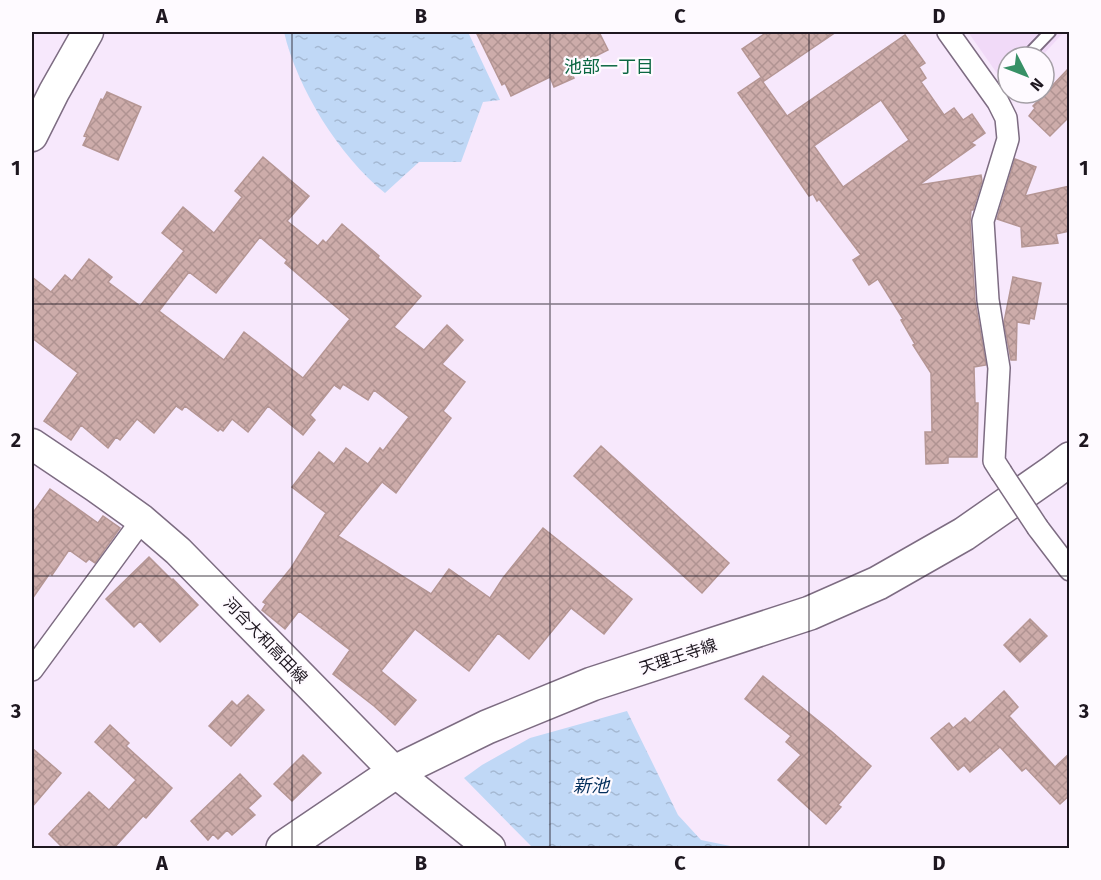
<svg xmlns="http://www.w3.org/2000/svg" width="1101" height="880" font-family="'Fira Sans','Noto Sans JP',sans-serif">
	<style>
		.built { fill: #f1daf8 }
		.water { fill: url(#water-ripples) }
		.building { fill: url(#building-cross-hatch); stroke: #b59694; stroke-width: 1.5; fill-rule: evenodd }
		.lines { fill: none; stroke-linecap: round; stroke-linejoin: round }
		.service-casing { stroke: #7d6c82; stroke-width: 14 }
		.minor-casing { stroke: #7d6c82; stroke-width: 24 }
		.secondary-casing { stroke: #7d6c82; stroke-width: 33 }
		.primary-casing { stroke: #7d6c82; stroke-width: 36 }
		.service { stroke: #fff; stroke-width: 10 }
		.minor { stroke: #fff; stroke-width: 21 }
		.secondary { stroke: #fff; stroke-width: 30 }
		.primary { stroke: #fff; stroke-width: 33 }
		.minor-bridge-casing { stroke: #7d6c82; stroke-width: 24; stroke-linecap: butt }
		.minor-bridge { stroke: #fff; stroke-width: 21 }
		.grid { fill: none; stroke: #1e1720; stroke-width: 1.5; stroke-opacity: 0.55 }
		.labels { text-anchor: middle; stroke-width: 4.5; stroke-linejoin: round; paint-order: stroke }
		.street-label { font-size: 16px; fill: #1e1720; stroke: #fefaff }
		.neighbourhood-label { font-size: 18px; fill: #0b6742; stroke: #fefaff }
		.water-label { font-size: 18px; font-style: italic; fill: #032f5c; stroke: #fefaff }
		.neatline { fill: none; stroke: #1e1720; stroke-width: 2 }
		.grid-label { font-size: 20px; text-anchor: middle; font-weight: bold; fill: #1e1720 }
	</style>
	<defs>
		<pattern id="water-ripples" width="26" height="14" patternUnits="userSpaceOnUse" patternTransform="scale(1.5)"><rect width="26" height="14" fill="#c0d8f6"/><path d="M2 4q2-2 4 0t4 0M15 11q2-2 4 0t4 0" fill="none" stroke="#a5b9d3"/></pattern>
		<pattern id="building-cross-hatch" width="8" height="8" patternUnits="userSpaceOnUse" patternTransform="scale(1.5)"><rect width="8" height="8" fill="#cdacaa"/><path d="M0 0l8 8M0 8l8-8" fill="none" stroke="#b09392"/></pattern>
	</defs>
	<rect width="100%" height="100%" fill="#f7e8fc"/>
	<path class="built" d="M968 32H1064L1041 57H1008V89Z"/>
	<path class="water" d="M284 32H468L500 100 483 102 461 162H419L385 193C339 156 297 88 284 32Z
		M627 711 678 815 701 840 740 848H533L464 778 482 765 530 738Z"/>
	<path class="building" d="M476 32H599L608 50 570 69 574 78 554 87 550 77 511 96 505 83 502 85Z
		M767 32H836L764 81 742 49Z
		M905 35 925 63 919 67 926 78 921 82 944 115 954 108 963 120 972 114 985 133 971 143 975 145 919 185 981 175 982 181 973 210H971L970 222 975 301 986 365 974 367 975 403H978L977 457H948V463L926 464 925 432H932L931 373 913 345 915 344 901 320 903 319 878 279 869 285 853 260 861 255 819 199 817 201 813 194 809 196 738 93 760 78 787 116ZM881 100 909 140 843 187 814 146Z
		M1070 67V116L1050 136 1029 116 1035 108 1033 106Z
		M107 92 141 107 118 160 83 145 87 137 84 136 92 119 101 99 103 100Z
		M263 157 309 196 287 221 318 246 323 240 326 243 342 224 379 256 378 258 421 296 394 327 424 350 447 325 463 340 442 364 465 382 443 411 451 418 396 493 382 482 338 536 431 594 449 569 490 598 503 578 543 528 632 599 604 634 571 608 529 659 498 633 469 671 415 629 381 671 416 700 395 725 374 706 333 674 350 650 299 611 285 629 262 610 266 604 263 602 291 568 326 513 292 487 319 452 334 464 346 448 368 464 380 448 383 451 409 417 374 390 368 400 343 384 340 389 334 385 310 415 315 420 303 435 268 406 248 432 232 419 223 431 220 429 218 431 185 406 182 410 176 406 154 433 137 419 120 440 116 437 108 448 81 425 71 440 44 421 78 373 32 338V277L51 292 65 275 72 281 89 259 112 277 108 282 140 306 184 251 162 233 183 207 214 233 242 197 235 191ZM260 237 287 260 285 263 350 319 303 378 244 332 224 360 159 311 189 272 216 293Z
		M1015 159 1036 167 1025 196 1070 186V231L1056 234 1058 243 1022 247 1021 227 997 219Z
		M1013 277 1041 283 1034 319 1030 318 1029 324 1017 322 1016 360H1011L1004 322Z
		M601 446 729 563 702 593 574 476Z
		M50 489 98 523 103 516 120 528 95 563 89 559 86 562 69 550 52 575 50 573 32 599V514Z
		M149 557 172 580 173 579 198 605 160 642 140 621 134 627 106 599Z
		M1030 619 1047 636 1020 662 1004 645Z
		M763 676 831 731 871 766 838 805 841 807 826 824 778 780 801 755 786 742 791 736 745 699Z
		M1004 691 1018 707 1009 716 1055 767 1070 753V795L1060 804 1026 768 1022 771 1000 747 970 772 964 765 958 770 931 738 949 723 953 728 965 718 970 723Z
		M248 695 264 710 231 746 209 726 232 701 237 706Z
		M110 725 129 743 126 746 172 788 146 818 143 816 113 849H64L49 834 89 792 109 810 136 780 95 742Z
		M32 748 61 773 32 807Z
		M303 755 321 773 292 801 274 784Z
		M240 774 261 796 248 808 255 815 232 835 227 830 218 839 213 834 208 840 191 821Z"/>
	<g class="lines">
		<g class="service-casing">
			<path id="service" d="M1026 57 1050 32
				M998 102 1008 82"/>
		</g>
		<g class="minor-casing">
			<path id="minor" d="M948 32 998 102 1006 118 1008 139 983 221 988 300 999 368 994 461 1001 472
				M1038 528 1070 570
				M32 670 142 520"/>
		</g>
		<g class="secondary-casing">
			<path id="secondary" d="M32 136 54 92 88 32
				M32 444 96 487 142 520 178 551 395 772 490 848"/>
		</g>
		<g class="primary-casing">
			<path id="primary" d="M283 848 395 772 487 727 592 684 810 613 878 583 964 534 1053 472 1070 459"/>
		</g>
		<use href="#service" class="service"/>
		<use href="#minor" class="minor"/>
		<use href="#secondary" class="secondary"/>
		<use href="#primary" class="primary"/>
		<g class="minor-bridge-casing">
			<path id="minor-bridge" d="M1001 472 1038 528"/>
		</g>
		<use href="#minor-bridge" class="minor-bridge"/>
	</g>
	<path class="grid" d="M292 32V848M550 32V848M809 32V848M32 304H1070M32 576H1070"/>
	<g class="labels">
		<g class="street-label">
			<text transform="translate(266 640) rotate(46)" y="6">河合大和高田線</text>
			<text transform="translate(678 656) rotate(-18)" y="6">天理王寺線</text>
		</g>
		<g class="neighbourhood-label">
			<text x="609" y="73">池部一丁目</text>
		</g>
		<g class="water-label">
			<text x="591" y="792">新池</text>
		</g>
	</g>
	<rect width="1101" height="880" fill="none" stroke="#fefaff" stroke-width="66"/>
	<g transform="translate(1026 75) rotate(132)"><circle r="28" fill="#fefaff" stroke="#a49fa6" stroke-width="1.5"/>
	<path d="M0-4.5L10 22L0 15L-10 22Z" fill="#379066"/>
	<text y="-9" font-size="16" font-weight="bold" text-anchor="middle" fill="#1e1720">N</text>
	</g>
	<rect x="33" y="33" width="1035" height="814" class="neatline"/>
	<g class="grid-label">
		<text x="162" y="23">A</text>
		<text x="421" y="23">B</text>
		<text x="680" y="23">C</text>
		<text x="939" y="23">D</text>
		<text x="16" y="175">1</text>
		<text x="1084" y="175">1</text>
		<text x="16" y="447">2</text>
		<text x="1084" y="447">2</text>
		<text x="16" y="718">3</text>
		<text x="1084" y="718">3</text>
		<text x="162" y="870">A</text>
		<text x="421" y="870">B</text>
		<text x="680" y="870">C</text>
		<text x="939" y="870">D</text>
	</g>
</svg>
